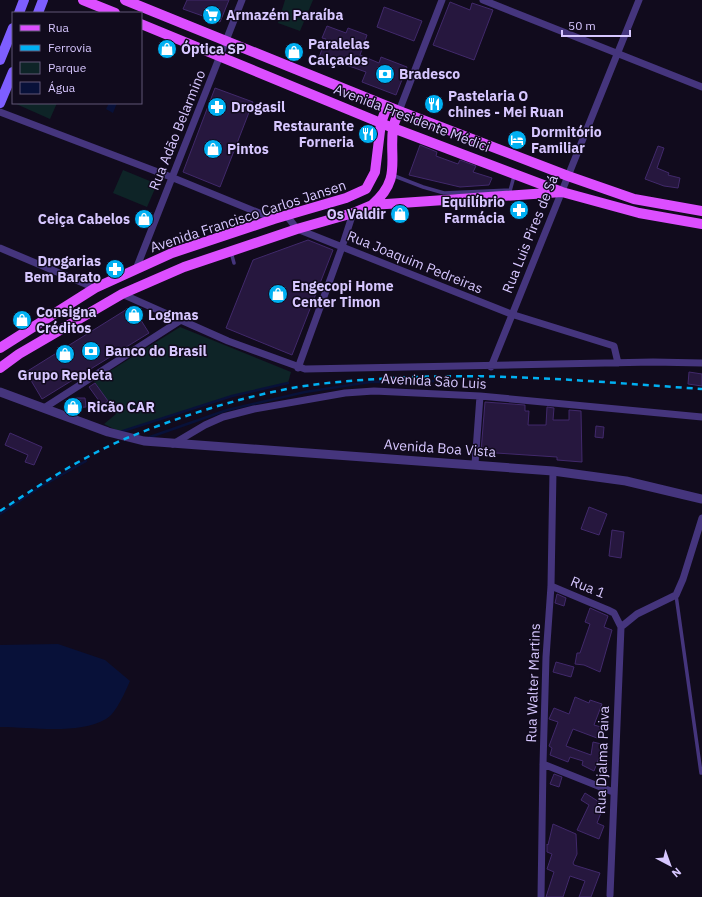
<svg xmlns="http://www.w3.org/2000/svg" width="702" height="897" font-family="'IBM Plex Sans',sans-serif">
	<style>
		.green { fill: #0e2427 }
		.water { fill: #081139 }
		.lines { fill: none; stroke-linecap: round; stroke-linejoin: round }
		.stream { stroke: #081139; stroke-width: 2.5 }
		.building { fill: #26173e; stroke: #41296b }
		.service { stroke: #45357d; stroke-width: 3.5 }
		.minor { stroke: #45357d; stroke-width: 7 }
		.tertiary { stroke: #45357d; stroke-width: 9 }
		.secondary { stroke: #7e5eff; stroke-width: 10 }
		.primary { stroke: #dc4eff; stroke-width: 10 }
		.rail { stroke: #00b0f2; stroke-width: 2.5; stroke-dasharray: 6 5; stroke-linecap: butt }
		.labels { text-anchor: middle; stroke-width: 3; stroke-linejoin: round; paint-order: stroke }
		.poi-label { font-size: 14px; font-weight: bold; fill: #d7c7ff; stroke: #110b1d; text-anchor: start }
		.street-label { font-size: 14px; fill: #d7c7ff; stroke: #110b1d }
	</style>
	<rect width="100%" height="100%" fill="#110b1d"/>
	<path class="green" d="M285 0H313L300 31 278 23Z
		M14 103H57L50 119Z
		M123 170 157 184 147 207 113 193Z
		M180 327 291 372 288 383 232 396 120 432 104 424 116 414 94 381Z"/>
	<path class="water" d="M109 103H117L113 113 106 109Z
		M58 644 105 660 130 681C126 690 116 714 106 719 78 735 32 727 0 727V645Z"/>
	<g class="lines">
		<path class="stream" d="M120 432 232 396 288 383
			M150 437 227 410 305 392 370 382 433 381
			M0 514 40 487 86 461"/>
	</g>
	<path class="building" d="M187 0H229L220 22 183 9Z
		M450 2 470 10 472 3 493 10 474 60 433 45Z
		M384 7 422 21 414 41 377 27Z
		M327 26 346 33 348 28 367 35 360 55 379 63 381 57 407 67 396 95 362 82 366 72 335 61 333 66 318 60 326 39 322 38Z
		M215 88 253 102 220 187 183 172Z
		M420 145 437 152 436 156 458 164 460 160 476 166 473 172 492 178 489 185 460 187 409 175Z
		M658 146 664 148 657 168 669 173 668 175 680 178 678 188 664 186 645 179Z
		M308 240 333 250 292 355 226 328 253 260Z
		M132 306 149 333 42 399 26 372Z
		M689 372 702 374V386L688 384Z
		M95 383 108 401 102 405 89 387Z
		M77 398H85L86 407 72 408V399Z
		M485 402 525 405V411H529L528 425H546L547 407 554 408 553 420H569V410L581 411 582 462 557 460V457L481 452Z
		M596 426 604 427 603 438 595 437Z
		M10 433 42 447 34 465 25 462 28 455 5 445Z
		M589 507 607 514 599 535 581 529Z
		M612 530 624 532 621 558 609 556Z
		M557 594 566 598 564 606 555 603Z
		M590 608 608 616 604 627 612 630 600 672 584 665 575 664 577 653H580L590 624 585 622Z
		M556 662 574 667 571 677 553 672Z
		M575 697 589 703 590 700 602 704 594 725 601 727 597 738 573 729 566 746 591 755 593 742 606 745 603 759 599 758 594 771 582 765 583 761 570 757 568 762 550 755 552 748 549 746 558 722 549 719 554 708 569 714Z
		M554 774 562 777 559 787 550 784Z
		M585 793 604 805 597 823 604 826 599 839 577 830 589 805 581 800Z
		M553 824 576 834 577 854 573 863 574 865 600 873 591 897H579L585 881 570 876 563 897H546L554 872 547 869 552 854 547 852V844L548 845Z"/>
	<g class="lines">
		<path class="service" d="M392 175 423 187 444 193 510 190
			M510 191 514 176
			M231 252 234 263
			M676 595 701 773"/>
		<path class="minor" d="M483 0 702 87
			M399 111 442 0
			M0 112 171 177 274 219
			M287 216 297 229 511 314 614 346 618 363
			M0 248 95 288
			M136 269 242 0
			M122 294 228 341 305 369 653 362 702 363
			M491 367 639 0
			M298 368 342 247 353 213
			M44 408 181 320
			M173 444 205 425 223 417 254 409 345 393 374 391 480 396 702 417
			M475 464 480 396
			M551 586 608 610 614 613 621 627 610 895
			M621 627 637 614 676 595 683 579 702 518
			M543 764 613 792
			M541 897 543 764 546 657 551 586 553 471"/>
		<path class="tertiary" d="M0 392 108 432 144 441 553 471 626 481 702 499"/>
		<path class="secondary" d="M19 13 24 0
			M38 13 43 0
			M0 60 13 28
			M0 103 13 72"/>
		<path class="primary" d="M83 0 115 13
			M125 0 399 111 568 176 634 199 702 211
			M141 24 393 128 562 192 639 213 702 224
			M372 205C402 179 389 161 393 128 394 123 397 116 399 111
			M0 348 95 288 172 253 274 219 346 198 366 189 375 172 381 123 387 106
			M0 368 19 354 122 294 184 267 297 229 353 213 372 205 562 192"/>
		<path class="rail" d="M0 511C41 484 82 457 127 438 178 417 238 398 292 388 326 382 360 380 394 378 497 372 599 382 702 389"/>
	</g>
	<defs>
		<g id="supermarket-disc" transform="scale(1)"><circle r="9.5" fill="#00b0f2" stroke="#110b1d"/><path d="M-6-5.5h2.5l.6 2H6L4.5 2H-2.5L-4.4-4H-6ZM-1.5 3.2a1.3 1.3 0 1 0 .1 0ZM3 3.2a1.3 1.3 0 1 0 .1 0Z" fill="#fff"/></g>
		<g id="shop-disc" transform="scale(1)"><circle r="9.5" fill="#00b0f2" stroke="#110b1d"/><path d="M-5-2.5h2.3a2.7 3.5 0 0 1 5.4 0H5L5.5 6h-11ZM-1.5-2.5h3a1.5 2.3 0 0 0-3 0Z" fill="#fff"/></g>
		<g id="bank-disc" transform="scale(1)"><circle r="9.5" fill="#00b0f2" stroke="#110b1d"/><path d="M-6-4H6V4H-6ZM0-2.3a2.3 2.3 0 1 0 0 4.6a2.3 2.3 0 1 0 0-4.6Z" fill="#fff"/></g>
		<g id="restaurant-disc" transform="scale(1)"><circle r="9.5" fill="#00b0f2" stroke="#110b1d"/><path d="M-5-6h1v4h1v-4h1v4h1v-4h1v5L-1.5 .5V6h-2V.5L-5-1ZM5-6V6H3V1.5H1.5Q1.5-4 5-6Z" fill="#fff"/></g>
		<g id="pharmacy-disc" transform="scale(1)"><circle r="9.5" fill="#00b0f2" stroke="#110b1d"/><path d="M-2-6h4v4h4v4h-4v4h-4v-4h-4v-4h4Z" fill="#fff"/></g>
		<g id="hotel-disc" transform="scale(1)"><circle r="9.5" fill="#00b0f2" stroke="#110b1d"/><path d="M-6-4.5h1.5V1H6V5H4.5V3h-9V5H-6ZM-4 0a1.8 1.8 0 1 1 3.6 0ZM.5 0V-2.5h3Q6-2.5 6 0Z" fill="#fff"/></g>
	</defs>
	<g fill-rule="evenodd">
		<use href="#supermarket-disc" x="212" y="15"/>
		<use href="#shop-disc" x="167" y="49"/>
		<use href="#shop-disc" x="294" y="52"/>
		<use href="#bank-disc" x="385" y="74"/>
		<use href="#restaurant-disc" x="434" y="104"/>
		<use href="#pharmacy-disc" x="217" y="107"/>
		<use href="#restaurant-disc" x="368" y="134"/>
		<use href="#hotel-disc" x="517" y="140"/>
		<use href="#shop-disc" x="213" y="149"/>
		<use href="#pharmacy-disc" x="519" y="210"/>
		<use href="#shop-disc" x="400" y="214"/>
		<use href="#shop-disc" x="144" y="219"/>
		<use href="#pharmacy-disc" x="115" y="269"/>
		<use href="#shop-disc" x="278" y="294"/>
		<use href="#shop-disc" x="134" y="315"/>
		<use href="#shop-disc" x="22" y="320"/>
		<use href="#bank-disc" x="91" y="351"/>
		<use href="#shop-disc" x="65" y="354"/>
		<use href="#shop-disc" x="73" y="407"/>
	</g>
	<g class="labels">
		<g class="poi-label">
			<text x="226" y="20">Armazém Paraíba</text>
			<text x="308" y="49">Paralelas<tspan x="308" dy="16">Calçados</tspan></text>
			<text x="181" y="54">Óptica SP</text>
			<text x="399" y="79">Bradesco</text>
			<text x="448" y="101">Pastelaria O<tspan x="448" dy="16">chines - Mei Ruan</tspan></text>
			<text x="231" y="112">Drogasil</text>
			<text x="354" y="131" text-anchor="end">Restaurante<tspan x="354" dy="16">Forneria</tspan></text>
			<text x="531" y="137">Dormitório<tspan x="531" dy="16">Familiar</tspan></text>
			<text x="227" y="154">Pintos</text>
			<text x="505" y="207" text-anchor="end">Equilíbrio<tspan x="505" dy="16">Farmácia</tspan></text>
			<text x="386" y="219" text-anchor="end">Os Valdir</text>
			<text x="130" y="224" text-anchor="end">Ceiça Cabelos</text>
			<text x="101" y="266" text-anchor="end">Drogarias<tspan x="101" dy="16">Bem Barato</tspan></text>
			<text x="292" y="291">Engecopi Home<tspan x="292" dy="16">Center Timon</tspan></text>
			<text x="36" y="317">Consigna<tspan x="36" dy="16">Créditos</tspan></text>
			<text x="148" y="320">Logmas</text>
			<text x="105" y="356">Banco do Brasil</text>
			<text x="65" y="380" text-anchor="middle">Grupo Repleta</text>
			<text x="87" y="412">Ricão CAR</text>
		</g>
		<g class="street-label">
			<text transform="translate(412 118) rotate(21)" y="5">Avenida Presidente Médici</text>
			<text transform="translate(177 130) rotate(-68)" y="5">Rua Adão Belarmino</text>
			<text transform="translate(248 216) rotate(-18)" y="5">Avenida Francisco Carlos Jansen</text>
			<text transform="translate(530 234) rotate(-68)" y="5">Rua Luis Pires de Sá</text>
			<text transform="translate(415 262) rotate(22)" y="5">Rua Joaquim Pedreiras</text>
			<text transform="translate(434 381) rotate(3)" y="5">Avenida São Luis</text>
			<text transform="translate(440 448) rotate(4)" y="5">Avenida Boa Vista</text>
			<text transform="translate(588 587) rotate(22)" y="5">Rua 1</text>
			<text transform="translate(533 683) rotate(-88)" y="5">Rua Walter Martins</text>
			<text transform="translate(602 760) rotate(-88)" y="5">Rua Djalma Paiva</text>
		</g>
	</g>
	<rect x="12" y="12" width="130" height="92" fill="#110b1d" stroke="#605677"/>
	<rect x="20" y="25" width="20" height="6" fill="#dc4eff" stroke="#605677"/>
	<text x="48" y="32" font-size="12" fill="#d7c7ff">Rua</text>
	<rect x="20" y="45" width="20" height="6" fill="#00b0f2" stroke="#605677"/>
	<text x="48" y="52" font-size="12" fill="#d7c7ff">Ferrovia</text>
	<rect x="20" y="62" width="20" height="12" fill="#0e2427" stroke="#605677"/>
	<text x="48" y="72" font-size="12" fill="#d7c7ff">Parque</text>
	<rect x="20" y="82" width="20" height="12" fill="#081139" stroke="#605677"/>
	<text x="48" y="92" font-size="12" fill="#d7c7ff">Água</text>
	<g transform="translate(670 865) rotate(139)" stroke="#110b1d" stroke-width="3" paint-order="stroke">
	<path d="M0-3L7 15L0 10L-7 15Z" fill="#d7c7ff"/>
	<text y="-6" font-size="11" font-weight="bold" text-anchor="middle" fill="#d7c7ff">N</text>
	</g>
	<path d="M562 30v6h68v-6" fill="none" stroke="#d7c7ff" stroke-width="2"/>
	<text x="568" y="30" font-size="12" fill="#d7c7ff" stroke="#110b1d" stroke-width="3" paint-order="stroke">50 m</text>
</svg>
